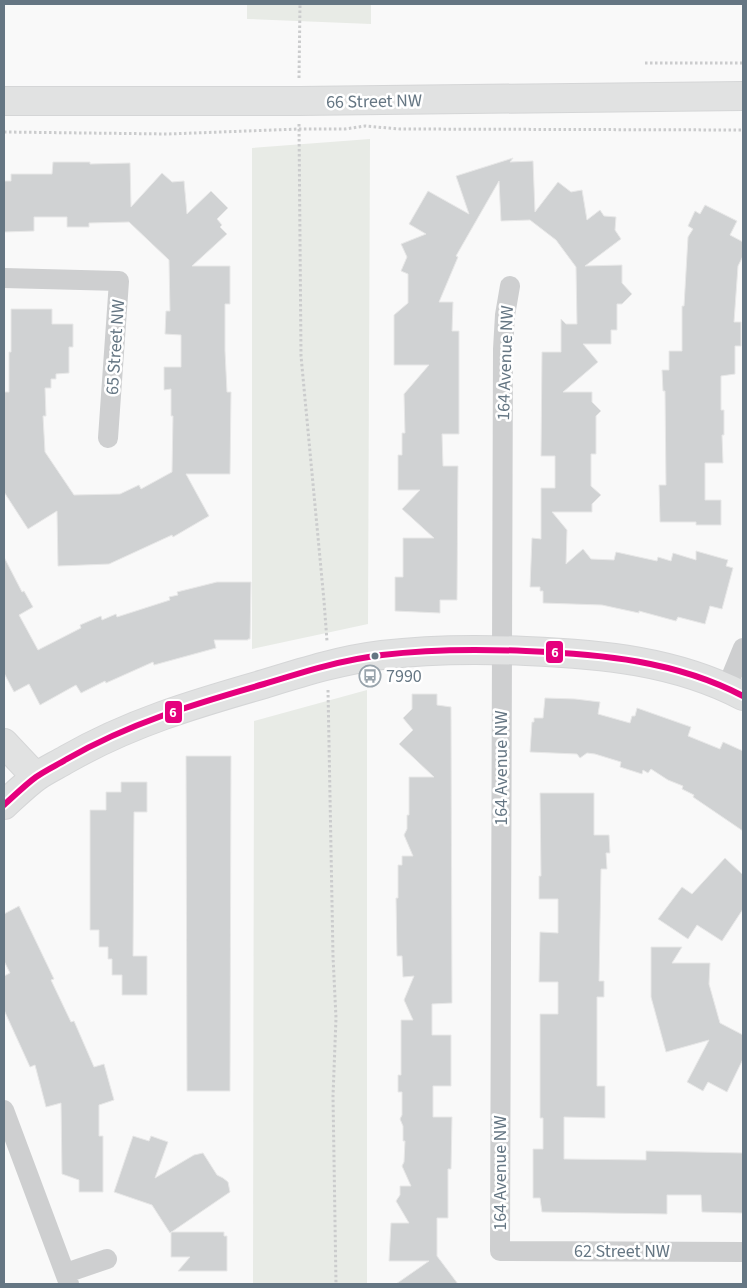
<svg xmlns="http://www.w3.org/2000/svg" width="747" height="1288" font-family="'Source Sans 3',sans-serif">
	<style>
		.green { fill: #e8ebe6 }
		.building { fill: #d0d2d3; stroke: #e8e8e8 }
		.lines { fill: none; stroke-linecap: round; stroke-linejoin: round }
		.secondary-casing { stroke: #d5d6d7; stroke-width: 30 }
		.path { stroke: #cbcccd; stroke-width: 3; stroke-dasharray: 2.5 2.5; stroke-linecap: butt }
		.street { stroke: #cecfd0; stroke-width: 20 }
		.secondary { stroke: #e1e2e2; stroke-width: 28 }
		.bus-1-casing { stroke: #fff; stroke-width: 10 }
		.bus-1 { stroke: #e5007d; stroke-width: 6 }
		.bus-dot { fill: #657683; stroke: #fff; stroke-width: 2 }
		.labels { text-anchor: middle; stroke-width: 5; stroke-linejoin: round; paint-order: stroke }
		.street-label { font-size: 18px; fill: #657683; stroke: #fff }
		.poi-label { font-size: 18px; fill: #657683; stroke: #fff; text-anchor: start }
		.line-badge { stroke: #fff; stroke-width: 2 }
		.badge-label { font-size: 14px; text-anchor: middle; font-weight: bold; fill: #fff }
	</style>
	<rect width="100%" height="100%" fill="#f9f9f9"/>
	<path class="green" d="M247 4H371V24L247 19Z
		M370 139 368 624 252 649V148Z
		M367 690V1284H253L254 721Z"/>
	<path class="building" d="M513 158 510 162 533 161 535 212 558 182 571 192 582 190 587 220 600 210 604 216 616 217 615 230 621 239 585 266 622 265V283L632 294 622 304H617V330H611V344H583L598 362 563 392H592V402L601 411 596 416V454H591V486L601 495 592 504V512H552L567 530 566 564 583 549 591 559 614 560 616 552 657 561 658 557 671 561 673 553 696 560V551L728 560 726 566 733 568 722 609 710 606 705 624 678 617 676 621 639 611V613L602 605 543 603V591H540V587H530L532 538 541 539V488H555V456H541L542 352H561V319L566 324H577L576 267 556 240 530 220 501 221 499 181 456 256 458 257 439 302H453L452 331H459V434H442L443 466H458L457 600H440V613L395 611V577H403V538H434L402 509 420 490H398V455H402V433H405L404 394 429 365H394V315L408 303V274L401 271 407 257 401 244 426 234 409 224 428 191 469 214 456 176Z
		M53 162H90V164L130 163 131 207 162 173 172 182 184 181 187 214 211 191 228 208 217 219 222 225 220 227 227 234 192 266H230V304H225V351L227 392H231L230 474H186L209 516 173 537 172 535 109 564 58 566 57 511 28 529 4 492V392H9V352H11V309H52V324H73V347H69V373L56 374V379H51V388H45L46 416H43L45 452 74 495 120 494 139 485 141 489 172 472 173 416H171V389L164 390V367H181V335L165 334 166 311H170L169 260 129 222 89 223V227H67V217H34V231L4 232V181H11V174H52Z
		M705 205 737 221 730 235 743 242V256L738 266 734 322H741V346H735V374L721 376V410H724V435H722L723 463H705V500H721V525H696V522H660L659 485H666L665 391H663L662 370H669V351H682V306H684L688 237 693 229 688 226 695 211 700 214Z
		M4 557 22 592 24 591 33 607 19 615 38 650 81 628 80 625 101 616 102 620 116 614 117 617 170 600 169 597 178 595 177 592 217 582H251L250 639H248V640H214L216 648 154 665 153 662 106 683 105 681 81 693 76 685 40 705 29 684 14 692 4 673Z
		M412 694H437V705L451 707 452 1003 432 1004V1035H451V1086H433V1117H452L451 1169H448V1218H437V1256L458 1284H396L429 1261H389L391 1223H409L396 1201 400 1195V1186H411L402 1166 404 1162 405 1141H403V1126L400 1119 402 1115V1092H398V1075H401V1020H413L404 1000 414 976 403 977 402 956H397L396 898H398V865H402V856H413L404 835 407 829V815H409V777H434L399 744 413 730 403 718 412 709Z
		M545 698 575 699 600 702 598 714 630 723 632 716H635L637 708 691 727 688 736 720 749 723 742 743 751V831L693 797 694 795 682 789 683 786 668 780 651 769 648 773 643 770 642 774 620 767 621 762 595 754 587 753 580 758 577 754 530 752 532 722H534V718H543Z
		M186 756H231L230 1091H187Z
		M121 782H147V812H134L133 956H147V995H122V975H112V959H108V947H99V930H90V810H106V792H121Z
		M540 793H594V835H609L610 853H606L607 869H601L599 981H604V997H597V1086H605V1118L564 1117V1159L646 1160V1151L743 1153V1213L702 1212 701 1195H667V1214L542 1212 540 1198H533V1149H543V1118H540V1014H558V982H539L540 932 558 933V899H539V876H541Z
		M725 858 743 875V909L722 941 697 925 688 939 658 919 682 887 692 894Z
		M19 906 54 979 51 980 71 1022 74 1021 94 1067 104 1064 114 1100 99 1105V1136H103V1192H79V1180L62 1174 61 1103 46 1107 35 1065 30 1067 4 1010V976L10 973 4 961V914Z
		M651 947H682L672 963H710L709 984 720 1023 743 1035V1059L727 1092 708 1082 703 1091 687 1082 709 1040 666 1052 651 997Z
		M133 1136 149 1141 151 1136 168 1142 155 1178 194 1155 203 1153 217 1175 223 1178 228 1182 230 1192 170 1233 152 1205 114 1192Z
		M171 1232H224V1236H227V1271H178L190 1257H171Z"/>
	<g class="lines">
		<g class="secondary-casing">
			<path id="secondary" d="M4 101H299L743 96
				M4 743 36 777
				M4 805C14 796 25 785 36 777 46 770 57 765 67 759 130 723 194 704 264 684 303 672 341 660 382 655 430 649 478 649 526 651 601 654 676 661 743 696"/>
		</g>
		<path class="path" d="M645 63H743
			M299 78 300 4
			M299 124 301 356 324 601 327 641
			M4 132 168 134 299 129H345L365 126 400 129 743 130
			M328 690 333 956 336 1018 333 1096 336 1284"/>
		<path class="street" d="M4 278 119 281 108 438
			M510 286 505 315 503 349 500 1251 743 1252
			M727 687 743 648
			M4 1110 69 1284
			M66 1273 107 1259"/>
		<use href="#secondary" class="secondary"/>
		<g class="bus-1-casing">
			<path id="bus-1" d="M4 805C14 796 25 785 36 777 46 770 57 765 67 759 130 723 194 704 264 684 303 672 341 660 382 655 430 649 478 649 526 651 601 654 676 661 743 696"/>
		</g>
		<use href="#bus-1" class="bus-1"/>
	</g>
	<defs>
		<g id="bus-ring" transform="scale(1.125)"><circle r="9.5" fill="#fff" stroke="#99a4ac" stroke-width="1.5"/><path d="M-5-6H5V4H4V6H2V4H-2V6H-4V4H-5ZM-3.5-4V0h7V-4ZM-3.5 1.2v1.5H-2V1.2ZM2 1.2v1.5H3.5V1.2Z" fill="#99a4ac"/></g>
	</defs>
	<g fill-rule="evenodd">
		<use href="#bus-ring" x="370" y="676"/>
	</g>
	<circle class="bus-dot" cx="375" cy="656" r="4.5"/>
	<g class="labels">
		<g class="street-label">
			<text transform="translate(374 101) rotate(-1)" y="6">66 Street NW</text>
			<text transform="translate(115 347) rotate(-86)" y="6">65 Street NW</text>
			<text transform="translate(505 363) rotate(-88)" y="6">164 Avenue NW</text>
			<text transform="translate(501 768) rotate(-90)" y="6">164 Avenue NW</text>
			<text transform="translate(500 1173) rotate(-90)" y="6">164 Avenue NW</text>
			<text x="622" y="1257">62 Street NW</text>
		</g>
		<g class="poi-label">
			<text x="386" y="682">7990</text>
		</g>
	</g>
	<g class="line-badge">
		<rect x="545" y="640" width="19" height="24" rx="5" fill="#e5007d"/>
		<rect x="164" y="700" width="19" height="24" rx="5" fill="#e5007d"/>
	</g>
	<g class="badge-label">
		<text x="555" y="657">6</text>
		<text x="173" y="717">6</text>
	</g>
	<rect width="747" height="1288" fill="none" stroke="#657683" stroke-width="10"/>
</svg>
